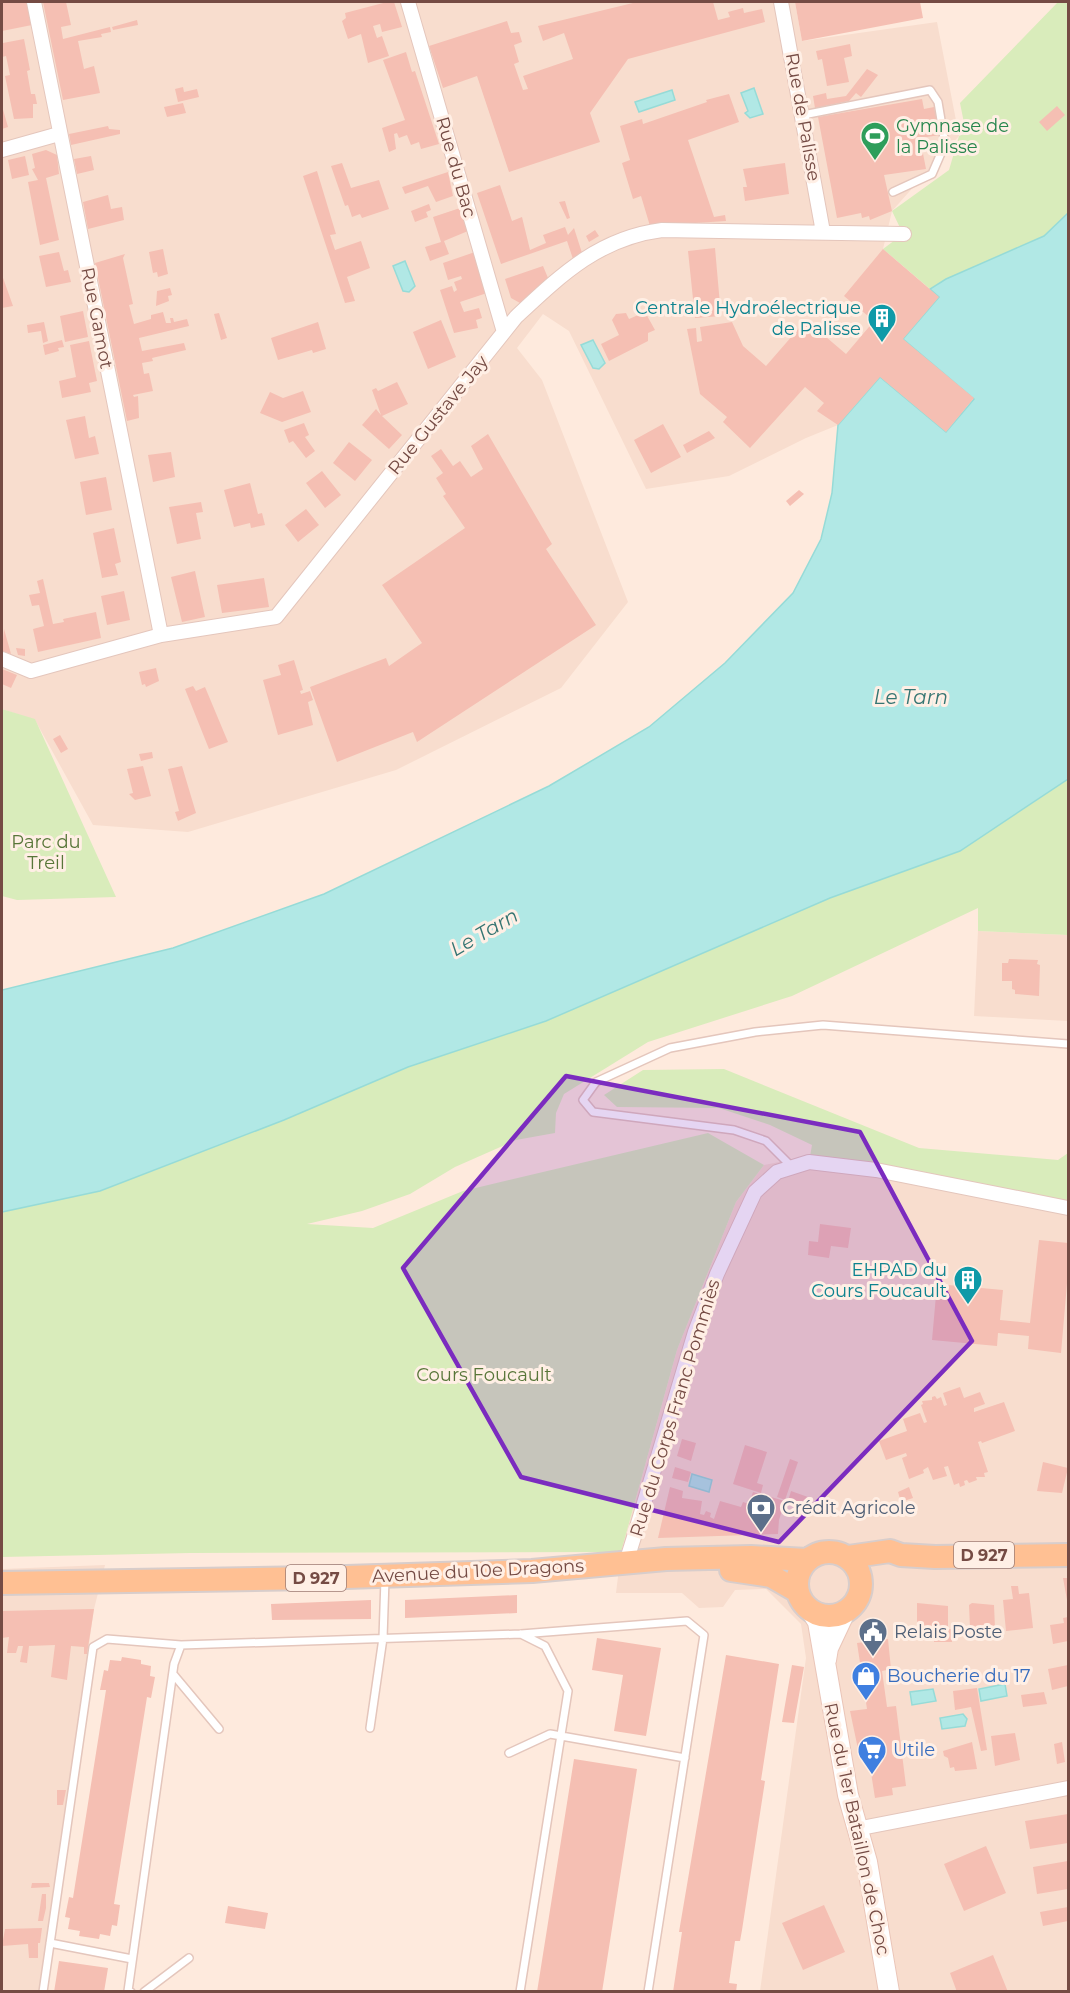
<svg xmlns="http://www.w3.org/2000/svg" width="1070" height="1993" font-family="Montserrat,sans-serif">
	<style>
		.residential { fill: #f8ddce }
		.green { fill: #d9ecbb }
		.water { fill: #b1e8e5; stroke: #96dbd7; stroke-width: 1.5 }
		.building { fill: #f5bfb3 }
		.lines { fill: none; stroke-linecap: round; stroke-linejoin: round }
		.lane-casing { stroke: #e4c6bc; stroke-width: 10 }
		.street-casing { stroke: #e4c6bc; stroke-width: 16 }
		.secondary-casing { stroke: #eac5b8; stroke-width: 22 }
		.primary-casing { stroke: #d8cdcb; stroke-width: 26 }
		.lane { stroke: #fff; stroke-width: 7 }
		.street { stroke: #fff; stroke-width: 14 }
		.secondary { stroke: #fff; stroke-width: 20 }
		.primary { stroke: #ffc093; stroke-width: 22 }
		.marked { fill: #7b2cbf; fill-opacity: 0.2; stroke: #7b2cbf; stroke-width: 4.5; stroke-linejoin: round }
		.labels { text-anchor: middle; stroke-width: 6; stroke-linejoin: round; paint-order: stroke }
		.shield { fill: #ffefe5; stroke: #9e7c74; stroke-width: 1.5 }
		.shield-label { font-size: 16px; font-weight: bold; fill: #754b44 }
		.street-label { font-size: 18px; fill: #754b44; stroke: #ffefe5 }
		.leisure-label { font-size: 18px; fill: #27864d; stroke: #ffefe5; text-anchor: start }
		.culture-label { font-size: 18px; fill: #0d838f; stroke: #ffefe5; text-anchor: end }
		.park-label { font-size: 18px; fill: #587639; stroke: #ffefe5 }
		.service-label { font-size: 18px; fill: #4e5e75; stroke: #ffefe5; text-anchor: start }
		.shop-label { font-size: 18px; fill: #366cbe; stroke: #ffefe5; text-anchor: start }
		.water-label { font-size: 20px; font-style: italic; fill: #357572; stroke: #ffefe5 }
	</style>
	<rect width="100%" height="100%" fill="#feeadd"/>
	<path class="residential" d="M2 2H795L802 41 937 22 959 136 892 211 883 249 939 297 838 425 806 438 729 476 646 489 569 331 543 314 517 348 542 380 628 602 561 688 396 770 188 832 93 825 35 720 2 709Z
		M978 931 1068 935V1021L974 1016Z
		M825 1153 1068 1198V1991H760L806 1658 801 1624 766 1589 735 1590 723 1607 699 1608 682 1593H616L621 1552 677 1350 736 1202 764 1165Z
		M105 1565 94 1609 39 1991H2V1569Z"/>
	<path class="green" d="M1058 2H1068V213L1044 236 946 279 930 289 883 249 903 234 892 211 949 170 959 136 966 133 960 103Z
		M2 709 35 719 116 897 17 900 2 896Z
		M1068 779V935L978 931V908L792 996 648 1042 564 1094 556 1113 555 1133 516 1140 455 1167 410 1194 362 1211 307 1224 373 1228 463 1191 708 1133 764 1165 736 1202 677 1350 621 1552 190 1553 2 1557V1212L100 1191 408 1067 546 1021 830 898 960 851Z
		M724 1069 919 1148 1058 1160 1068 1153V1208L809 1162 812 1145 770 1125 719 1108 617 1107 604 1095 643 1070Z"/>
	<path class="water" d="M754 88 763 114 750 118 745 113 748 111 741 93Z
		M672 90 675 100 639 112 635 102Z
		M1068 213V779L960 851 830 898 546 1021 408 1067 284 1120 100 1191 2 1212V990L173 948 324 894 549 786 649 727 725 663 793 593 821 539 832 493 838 425 880 377 946 432 974 399 903 339 939 297 930 289 946 279 1044 236Z
		M405 261 415 286 409 292 403 291 393 266Z
		M593 340 605 363 599 369 593 368 581 345Z
		M692 1474 712 1480 709 1492 689 1486Z
		M1005 1684 1007 1696 981 1701 979 1689Z
		M933 1689 936 1701 912 1705 910 1692Z
		M963 1714 967 1719 965 1726 942 1729 940 1718Z"/>
	<path class="building" d="M2 2H27L32 25 2 31Z
		M43 2H66L71 25 61 27 63 39 110 27 111 32 101 34 102 37 78 41 84 69 94 66 100 93 63 100Z
		M387 2H394L402 27 382 32 380 24 373 26 377 38 382 36 389 56 368 63 361 34 348 39 342 21 346 18 345 13Z
		M637 2H713L718 20 730 17 728 12 743 8 744 13 762 9 765 22 628 59 590 113 600 142 509 172 477 76 443 88 429 46 507 21 511 33 519 32 522 42 514 45 519 62 514 64 523 90 528 89 523 76 573 59 564 33 543 41 538 26Z
		M795 2H920L923 18 802 41Z
		M137 20 138 25 113 30 112 27Z
		M24 39 30 70 27 71 31 94H35L37 104H33V118L14 119 5 76 10 75 6 56 2 57V47L3 43Z
		M850 44 852 56 844 58 849 82 827 86 822 59 818 60 816 51Z
		M406 52 412 72 415 71 439 144 421 149 419 142 411 145 407 135 399 138 397 133 394 134 396 149 389 152 382 128 405 120 383 60Z
		M867 69 878 75 861 97 856 93 849 101 815 108 813 96 826 93 827 99 846 96Z
		M183 87 184 92 197 89 199 97 178 102 175 89Z
		M729 94 739 122 688 140 714 217 725 215 726 221 650 226 641 196 633 199 622 163 630 160 620 126 642 119 643 124 707 102 706 100Z
		M922 99 924 109 934 107 940 135 920 138 926 169 884 175 892 211 870 220 869 216 862 218 861 213 837 218 818 117Z
		M183 103 186 113 167 117 164 107Z
		M2 106 8 127 2 129Z
		M1057 106 1065 115 1047 131 1039 122Z
		M108 126 109 129 120 130V134L71 145 69 134Z
		M46 150 57 155 59 174 46 178 59 240 40 245 28 182 38 180 32 169 35 168 32 154Z
		M25 156 29 175 12 179 8 160Z
		M91 156 94 170 77 174 74 159Z
		M342 163 351 188 379 180 389 209 362 218 360 214 352 217 348 205 345 206 331 166Z
		M785 163 789 194 745 201 743 187H747L743 169Z
		M317 171 336 234 330 235 335 250 361 241 370 268 347 277 355 301 345 303 303 176Z
		M448 172 453 196 436 202 428 186 405 194 402 187Z
		M500 185 512 221 522 217 530 250 546 243 543 235 565 227 568 235 574 228 582 253 573 259 567 241 501 264 477 193Z
		M108 195 111 209 122 207 124 220 88 229 83 202Z
		M565 201 570 218 567 219 559 202Z
		M429 204 431 210 426 212 428 217 415 222 411 211Z
		M460 208 468 231 444 241 449 254 430 261 425 247 441 242 433 217Z
		M595 230 599 236 589 242 586 236Z
		M715 248 721 316 695 318 688 251Z
		M163 249 168 274 158 277 157 272 153 273 149 252Z
		M883 249 939 297 903 339 974 398 946 432 880 377 838 425 817 411 824 403 805 387 750 448 723 422 727 417 700 394 687 329 696 328 697 342 702 341 700 327 732 322 743 346 766 366 806 320 846 354 874 321 844 296Z
		M59 252 64 271 68 270 71 282 46 287 39 256Z
		M475 252 487 293 460 302 464 312 479 308 482 318 476 320 478 328 454 333 440 290 452 286 454 292 457 290 454 282 462 279 461 276 448 280 443 263Z
		M125 254 123 258 133 304 129 305 134 324 151 319V315L163 312 166 323H171L170 318H173L174 322 187 319 189 326 139 338 142 351 184 343 186 350 152 358 153 361 142 363 144 374 149 373 153 391 133 395 134 397 138 396 139 418 127 421 95 263Z
		M543 266 548 278 520 303 511 298 505 279Z
		M2 275 13 306 2 308Z
		M170 288 172 295 168 296 169 301 156 306 157 291Z
		M83 311 88 337 65 342 60 316Z
		M645 312 655 330 648 333V341L609 361 601 344 619 335 612 320 616 314 626 313 629 319Z
		M219 313 227 338 221 340 214 314Z
		M441 320 456 357 428 369 413 332Z
		M44 322 48 341 43 343 41 331 28 333 27 325Z
		M318 322 326 349 313 353 312 350 278 360 271 338Z
		M62 340 64 347 58 348 59 351 45 355 43 345Z
		M89 341 97 381 89 383 91 392 62 398 59 381 76 377 70 345Z
		M397 382 408 404 382 416 402 435 389 449 362 425 376 409 381 415 372 390 376 388 378 391Z
		M303 391 311 412 282 422 260 413 270 392 283 398Z
		M85 416 89 438 95 436 99 454 75 459 66 420Z
		M304 423 309 435 305 437 315 451 306 458 293 441 289 443 284 430Z
		M663 424 681 457 651 473 634 440Z
		M709 431 715 438 687 453 683 445Z
		M488 434 552 544 546 549 596 625 417 742 413 732 337 762 310 687 386 658 389 666 422 643 382 585 465 528 443 496 446 494 436 478 443 473 431 456 441 449 453 466 460 461 471 477 483 469 471 446Z
		M349 442 372 460 355 481 333 463Z
		M171 452 175 477 153 482 148 455Z
		M322 471 341 495 325 508 306 483Z
		M106 477 112 510 86 515 80 482Z
		M250 483 258 514 262 513 265 525 251 528 250 523 234 527 224 490Z
		M799 490 804 494 790 506 786 501Z
		M201 502 203 512 196 513 201 539 177 544 169 507Z
		M306 509 319 525 298 542 285 525Z
		M114 528 121 562 115 564 118 575 102 578 93 533Z
		M195 571 205 617 182 622 171 577Z
		M264 578 269 607 222 613 217 585Z
		M43 579 53 624 64 622 63 619 96 612 101 638 38 652 33 629 44 626 39 605 32 606 29 595 40 593 37 581Z
		M124 591 130 620 107 625 101 596Z
		M4 629 11 654 2 651Z
		M16 648 25 649V656L18 655Z
		M294 660 303 690 300 691 301 694 310 691 313 700 308 702 313 725 278 735 263 680 281 675 278 665Z
		M156 668 159 681 146 687 145 684 142 685 139 672Z
		M2 669 17 675 11 688 2 684Z
		M193 686 196 691 205 687 228 742 209 749 185 689Z
		M60 735 68 749 61 753 53 739Z
		M152 752 153 758 141 761 139 754Z
		M143 766 151 796 135 800 129 794 133 793 127 769Z
		M182 766 196 813 178 821 175 812 179 811 168 769Z
		M1009 959 1038 960 1037 964 1040 965 1039 996 1015 994V990L1012 989V981H1002V963H1008Z
		M820 1224 851 1228 848 1248 831 1246 829 1258 808 1255 809 1241 818 1242Z
		M1039 1240 1068 1243V1272L1061 1353 1028 1349 1029 1336 998 1333 997 1346 932 1340 937 1284 1003 1290 1000 1320 1030 1323Z
		M960 1387 964 1398 980 1392 985 1404 974 1408V1412L1004 1402 1015 1431 982 1443 981 1441 978 1442 988 1472 984 1473 985 1477H976L977 1480 969 1483 967 1480 964 1481 965 1485 960 1487 959 1483 954 1485 948 1466 944 1467 947 1476 933 1480 928 1467 923 1470 924 1473 909 1479 902 1458 907 1456 906 1453 886 1460 879 1441 907 1431 903 1419 920 1413 924 1423 927 1422 921 1405 923 1404 922 1401 932 1400V1397L935 1396 937 1399 941 1397 944 1406 947 1405 943 1393Z
		M682 1439 696 1443 691 1461 677 1456Z
		M745 1445 767 1452 757 1483 763 1485 761 1493 733 1484Z
		M790 1459 798 1462 785 1500 777 1497Z
		M1043 1462 1068 1468 1062 1493 1037 1491Z
		M675 1467 691 1472 688 1482 672 1478Z
		M670 1487 683 1491 682 1498 702 1501 700 1514 704 1515 706 1511 711 1513 710 1517 714 1519 720 1501 741 1507 743 1502 749 1504 753 1492 785 1501 779 1520 778 1534 658 1538Z
		M909 1487 913 1498 901 1502 898 1492Z
		M791 1491 808 1497 806 1507 788 1501Z
		M1063 1578H1068V1600H1067Z
		M1011 1586H1018L1019 1594 1029 1593 1033 1628 1006 1631 1003 1600 1013 1599Z
		M517 1595V1613L405 1618V1600Z
		M371 1600V1619L272 1620 271 1604Z
		M917 1603 948 1606V1629H952V1642H934V1634H917Z
		M972 1603 994 1605 995 1628H970L969 1605Z
		M94 1609 87 1654H84V1647L71 1646 67 1680 51 1677 55 1645 29 1646 27 1663 20 1662 23 1646H18L16 1653H7L9 1637 2 1638V1611Z
		M1068 1617V1641L1053 1644 1050 1625 1064 1623 1063 1618Z
		M597 1638 661 1648 646 1736 614 1731 623 1675 592 1670Z
		M888 1639 891 1669 882 1671 887 1707 896 1706 906 1786 892 1788 893 1795 875 1798 869 1760 873 1759 871 1748 858 1749 850 1711 867 1709 857 1643Z
		M726 1655 779 1664 761 1780 765 1781 742 1930 740 1941H735L729 1983 737 1984 736 1992H673L682 1932H679Z
		M122 1657 141 1660V1664L151 1666 150 1676 155 1677 151 1698 147 1697 114 1904 120 1905 117 1926 112 1925 110 1936 100 1934 99 1939 79 1936 80 1931 68 1929 70 1918 65 1917 69 1897 73 1898 106 1690H100L104 1670 108 1671 110 1660 121 1661Z
		M792 1665 804 1667 794 1723 782 1722Z
		M1068 1665V1686L1052 1690 1048 1669Z
		M977 1688 987 1750 981 1751 971 1707 955 1710 953 1691Z
		M1044 1692 1047 1704 1023 1707 1021 1695Z
		M1015 1733 1020 1760 995 1766 991 1736Z
		M972 1742 977 1769 955 1771 954 1767 950 1768 948 1758 944 1756 943 1751Z
		M1062 1742 1065 1762 1057 1764 1054 1744Z
		M574 1759 637 1769 602 1992H537Z
		M57 1790H66L63 1805H57Z
		M1068 1814V1843L1030 1849 1025 1821Z
		M986 1846 1006 1893 964 1911 944 1864Z
		M1068 1861V1889L1037 1894 1033 1867Z
		M32 1883H49L50 1887 31 1888Z
		M42 1894H46V1908L43 1921H38Z
		M824 1905 845 1952 803 1970 782 1923Z
		M228 1906 268 1913 265 1929 225 1923Z
		M1068 1907V1921L1043 1926 1040 1912Z
		M42 1928 40 1943H38V1958H29L28 1944 2 1946 5 1929Z
		M993 1955 1008 1992H957L950 1973Z
		M59 1961 108 1968 104 1992H54Z"/>
	<g class="lines">
		<g class="lane-casing">
			<path id="lane" d="M803 115 930 90 938 102 945 144 932 174 893 192
				M792 1167 766 1141 734 1130 593 1112 583 1100 596 1082 670 1048 755 1032 823 1025 1068 1044
				M173 1674 219 1729
				M370 1728 383 1638 385 1579
				M509 1753 550 1734 685 1758
				M50 1943 132 1959
				M43 1992 93 1647 107 1639 181 1645
				M131 1992 128 1991 174 1664 181 1645 521 1634 687 1621 704 1635 648 1992
				M144 1992 189 1958
				M520 1992 568 1691 545 1646 521 1634"/>
		</g>
		<g class="street-casing">
			<path id="street" d="M34 2 161 635
				M408 2 504 332
				M781 2 823 232
				M2 150 59 134
				M2 659 31 671 161 635 276 617 516 317C561 275 599 238 662 230L904 234
				M631 1563 629 1553 634 1537 695 1332 717 1274 755 1192 777 1172 809 1162 876 1170 1068 1208
				M856 1829 1068 1788"/>
		</g>
		<g class="secondary-casing">
			<path id="secondary" d="M812 1612 818 1622 848 1795 867 1862 889 1992
				M826 1660 828 1648 844 1614"/>
		</g>
		<g class="primary-casing">
			<path id="primary" d="M797 1584a32 32 0 1 1 64 0a32 32 0 1 1-64 0Z
				M848 1557 890 1551 901 1555 935 1557 1068 1555
				M731 1570 771 1576 797 1591
				M2 1583 315 1578 532 1571 666 1559 751 1557 807 1560"/>
		</g>
		<use href="#lane" class="lane"/>
		<use href="#street" class="street"/>
		<use href="#secondary" class="secondary"/>
		<use href="#primary" class="primary"/>
	</g>
	<path class="marked" d="M566 1076 860 1132 972 1341 779 1542 521 1477 403 1268Z"/>
	<defs>
		<g id="stadium-pin" transform="scale(1.5)"><path d="M0 17L-7.5 6A9.5 9.5 0 1 1 7.5 6Z" fill="#2e9e5b" stroke="#ffefe5"/><path d="M0-5a6.5 5 0 1 0 0 10a6.5 5 0 1 0 0-10ZM-3.5-1.8h7v3.6h-7Z" fill="#fff"/></g>
		<g id="building-pin" transform="scale(1.5)"><path d="M0 17L-7.5 6A9.5 9.5 0 1 1 7.5 6Z" fill="#0f9aa8" stroke="#ffefe5"/><path d="M-4-6H4V6H1V3H-1V6H-4ZM-2.5-4.3h1.7v1.8h-1.7ZM.8-4.3h1.7v1.8H.8ZM-2.5-1h1.7V.8h-1.7ZM.8-1h1.7V.8H.8Z" fill="#fff"/></g>
		<g id="bank-pin" transform="scale(1.5)"><path d="M0 17L-7.5 6A9.5 9.5 0 1 1 7.5 6Z" fill="#5c6f8a" stroke="#ffefe5"/><path d="M-6-4H6V4H-6ZM0-2.3a2.3 2.3 0 1 0 0 4.6a2.3 2.3 0 1 0 0-4.6Z" fill="#fff"/></g>
		<g id="civic-pin" transform="scale(1.5)"><path d="M0 17L-7.5 6A9.5 9.5 0 1 1 7.5 6Z" fill="#5c6f8a" stroke="#ffefe5"/><path d="M-.6-6.5H3V-4.5H.6V-3L4-1V1h2V6H-6V1h2V-1L-.6-3ZM-1.2 2.5V6h2.4V2.5Z" fill="#fff"/></g>
		<g id="shop-pin" transform="scale(1.5)"><path d="M0 17L-7.5 6A9.5 9.5 0 1 1 7.5 6Z" fill="#3f7fe0" stroke="#ffefe5"/><path d="M-5-2.5h2.3a2.7 3.5 0 0 1 5.4 0H5L5.5 6h-11ZM-1.5-2.5h3a1.5 2.3 0 0 0-3 0Z" fill="#fff"/></g>
		<g id="supermarket-pin" transform="scale(1.5)"><path d="M0 17L-7.5 6A9.5 9.5 0 1 1 7.5 6Z" fill="#3f7fe0" stroke="#ffefe5"/><path d="M-6-5.5h2.5l.6 2H6L4.5 2H-2.5L-4.4-4H-6ZM-1.5 3.2a1.3 1.3 0 1 0 .1 0ZM3 3.2a1.3 1.3 0 1 0 .1 0Z" fill="#fff"/></g>
	</defs>
	<g fill-rule="evenodd">
		<use href="#stadium-pin" x="875" y="136"/>
		<use href="#building-pin" x="882" y="318"/>
		<use href="#building-pin" x="968" y="1280"/>
		<use href="#bank-pin" x="761" y="1508"/>
		<use href="#civic-pin" x="873" y="1632"/>
		<use href="#shop-pin" x="866" y="1676"/>
		<use href="#supermarket-pin" x="872" y="1750"/>
	</g>
	<g class="labels">
		<g class="shield">
			<rect x="954" y="1542" width="60" height="26" rx="4.5"/>
			<rect x="286" y="1565" width="60" height="26" rx="4.5"/>
		</g>
		<g class="shield-label">
			<text x="984" y="1561">D 927</text>
			<text x="316" y="1584">D 927</text>
		</g>
		<g class="street-label">
			<text transform="translate(803 117) rotate(80)" y="6">Rue de Palisse</text>
			<text transform="translate(456 167) rotate(74)" y="6">Rue du Bac</text>
			<text transform="translate(97 318) rotate(79)" y="6">Rue Gamot</text>
			<text transform="translate(438 415) rotate(-51)" y="6">Rue Gustave Jay</text>
			<text transform="translate(675 1408) rotate(-73)" y="6">Rue du Corps Franc Pommiès</text>
			<text transform="translate(478 1571) rotate(-3)" y="6">Avenue du 10e Dragons</text>
			<text transform="translate(857 1829) rotate(78)" y="6">Rue du 1er Bataillon de Choc</text>
		</g>
		<g class="leisure-label">
			<text x="896" y="132">Gymnase de<tspan x="896" dy="21">la Palisse</tspan></text>
		</g>
		<g class="culture-label">
			<text x="861" y="314">Centrale Hydroélectrique<tspan x="861" dy="21">de Palisse</tspan></text>
			<text x="947" y="1276">EHPAD du<tspan x="947" dy="21">Cours Foucault</tspan></text>
		</g>
		<g class="park-label">
			<text x="46" y="848">Parc du<tspan x="46" dy="21">Treil</tspan></text>
			<text x="484" y="1381">Cours Foucault</text>
		</g>
		<g class="service-label">
			<text x="782" y="1514">Crédit Agricole</text>
			<text x="894" y="1638">Relais Poste</text>
		</g>
		<g class="shop-label">
			<text x="887" y="1682">Boucherie du 17</text>
			<text x="893" y="1756">Utile</text>
		</g>
		<g class="water-label">
			<text x="911" y="704">Le Tarn</text>
			<text transform="translate(484 932) rotate(-30)" y="7">Le Tarn</text>
		</g>
	</g>
	<rect width="1070" height="1993" fill="none" stroke="#754b44" stroke-width="6"/>
</svg>
